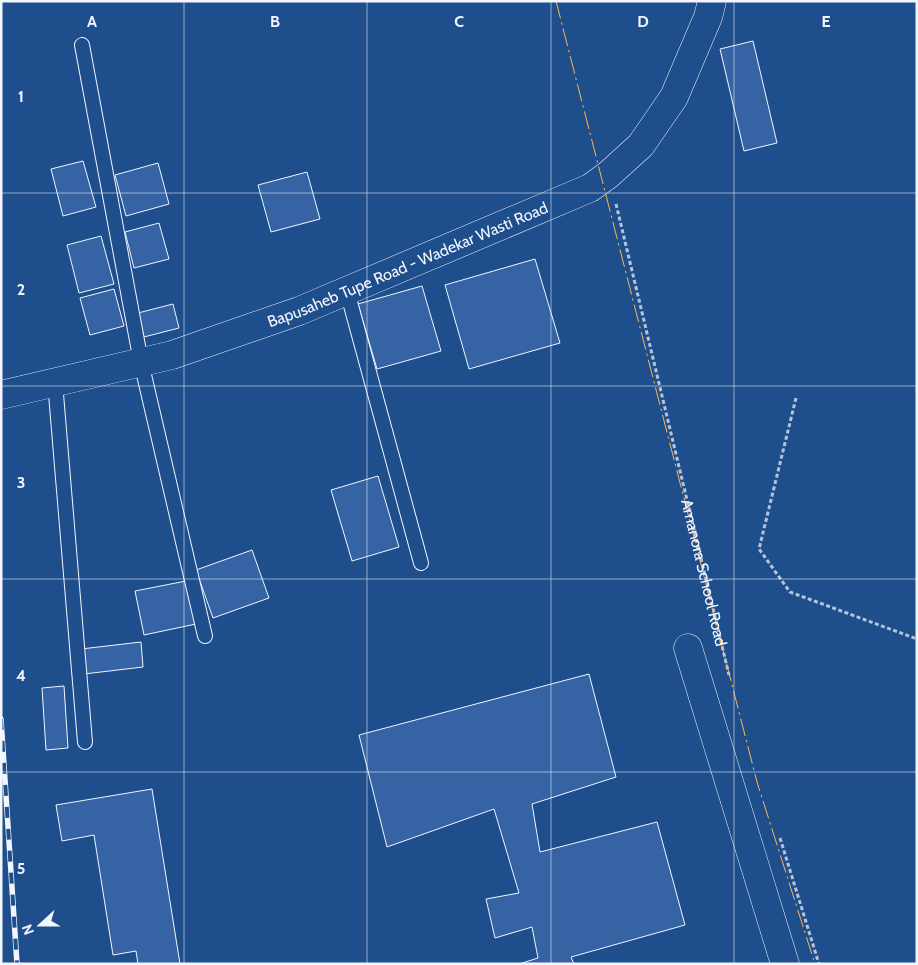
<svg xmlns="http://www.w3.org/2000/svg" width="918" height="965" font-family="Cabin,sans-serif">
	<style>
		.building { fill: #3563a3; stroke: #f2f6ff }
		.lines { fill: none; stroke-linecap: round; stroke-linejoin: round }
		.service-casing { stroke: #f2f6ff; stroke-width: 16 }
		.minor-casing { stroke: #f2f6ff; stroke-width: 29 }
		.tertiary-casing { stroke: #f2f6ff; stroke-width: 29 }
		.path { stroke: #b3c4dc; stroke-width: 3; stroke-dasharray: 4 2.5; stroke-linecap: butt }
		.service { stroke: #1f4e8c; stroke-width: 14 }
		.minor { stroke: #1f4e8c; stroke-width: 28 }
		.tertiary { stroke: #1f4e8c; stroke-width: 28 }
		.rail-casing { stroke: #f2f6ff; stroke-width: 5.5 }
		.rail { stroke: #1f4e8c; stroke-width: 4; stroke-dasharray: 11; stroke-linecap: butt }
		.power { stroke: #ffb74d; stroke-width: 1; stroke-dasharray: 18 4 2.5 4; stroke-linecap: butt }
		.grid { fill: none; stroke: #f2f6ff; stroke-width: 1; stroke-opacity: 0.55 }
		.labels { text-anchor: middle; stroke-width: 4; stroke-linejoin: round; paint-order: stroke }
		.street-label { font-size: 16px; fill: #f2f6ff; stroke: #1f4e8c }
		.grid-label { font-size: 16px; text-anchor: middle; font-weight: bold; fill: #f2f6ff; stroke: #1f4e8c; stroke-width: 4; stroke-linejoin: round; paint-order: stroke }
	</style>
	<rect width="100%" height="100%" fill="#1f4e8c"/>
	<path class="building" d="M753 41 777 143 744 151 720 49Z
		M83 161 96 207 63 216 51 169Z
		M158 163 169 204 126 216 115 175Z
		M307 172 320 219 271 232 258 185Z
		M159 223 169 259 134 268 125 232Z
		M101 236 114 284 79 293 67 245Z
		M535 259 560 343 469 369 445 285Z
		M422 286 441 351 377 369 358 304Z
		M114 289 124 326 90 335 80 298Z
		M173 304 179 328 144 337 138 313Z
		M378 476 399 547 352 561 331 490Z
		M252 550 269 598 213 618 196 570Z
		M186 581 196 624 144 635 135 591Z
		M141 642 143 667 84 674 81 649Z
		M589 674 616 777 532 804 540 852 657 822 685 925 571 957 574 964H519L538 958 532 927 495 938 486 899 519 893 494 809 387 847 359 735Z
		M64 686 68 748 46 750 42 688Z
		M152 789 180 964H138L136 951 113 955 94 835 62 841 56 805Z"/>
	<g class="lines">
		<g class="service-casing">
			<path id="service" d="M82 45 141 362 205 636
				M347 291 421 563
				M55 382 85 742"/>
		</g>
		<g class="minor-casing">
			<path id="minor" d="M688 648 785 964"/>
		</g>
		<g class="tertiary-casing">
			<g id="tertiary">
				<path id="s2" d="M1 395 172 355 299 311 590 188 608 175 641 145 674 97 708 17 712 1"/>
			</g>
		</g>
		<g class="path">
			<path id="s1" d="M616 204 729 675"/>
			<path d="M796 398 759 549 790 592 917 639"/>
			<path d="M780 838 819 964"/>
		</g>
		<use href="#service" class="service"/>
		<use href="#minor" class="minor"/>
		<use href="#tertiary" class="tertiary"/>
		<g class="rail-casing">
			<path id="rail" d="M1 719 17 964"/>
		</g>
		<use href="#rail" class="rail"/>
		<path class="power" d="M556 1 757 782 815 964"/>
	</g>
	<path class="grid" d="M184 1V964M367 1V964M551 1V964M734 1V964M1 193H917M1 386H917M1 579H917M1 772H917"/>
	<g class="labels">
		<g class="street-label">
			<text dy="6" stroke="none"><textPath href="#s2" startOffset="428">Bapusaheb Tupe Road - Wadekar Wasti Road</textPath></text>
			<text dy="6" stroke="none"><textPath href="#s1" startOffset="379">Amanora School Road</textPath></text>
		</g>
	</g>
	<g class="grid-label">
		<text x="92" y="27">A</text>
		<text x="275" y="27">B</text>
		<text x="459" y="27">C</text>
		<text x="643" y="27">D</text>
		<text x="826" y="27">E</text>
		<text x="21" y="102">1</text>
		<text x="21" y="295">2</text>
		<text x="21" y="488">3</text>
		<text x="21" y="681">4</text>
		<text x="21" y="874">5</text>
	</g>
	<rect width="918" height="965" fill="none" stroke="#f2f6ff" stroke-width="5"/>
	<g transform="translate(40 925) rotate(249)" stroke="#1f4e8c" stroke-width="4" paint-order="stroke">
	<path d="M0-4L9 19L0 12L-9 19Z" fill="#f2f6ff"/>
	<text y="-8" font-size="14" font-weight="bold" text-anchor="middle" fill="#f2f6ff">N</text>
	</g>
</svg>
